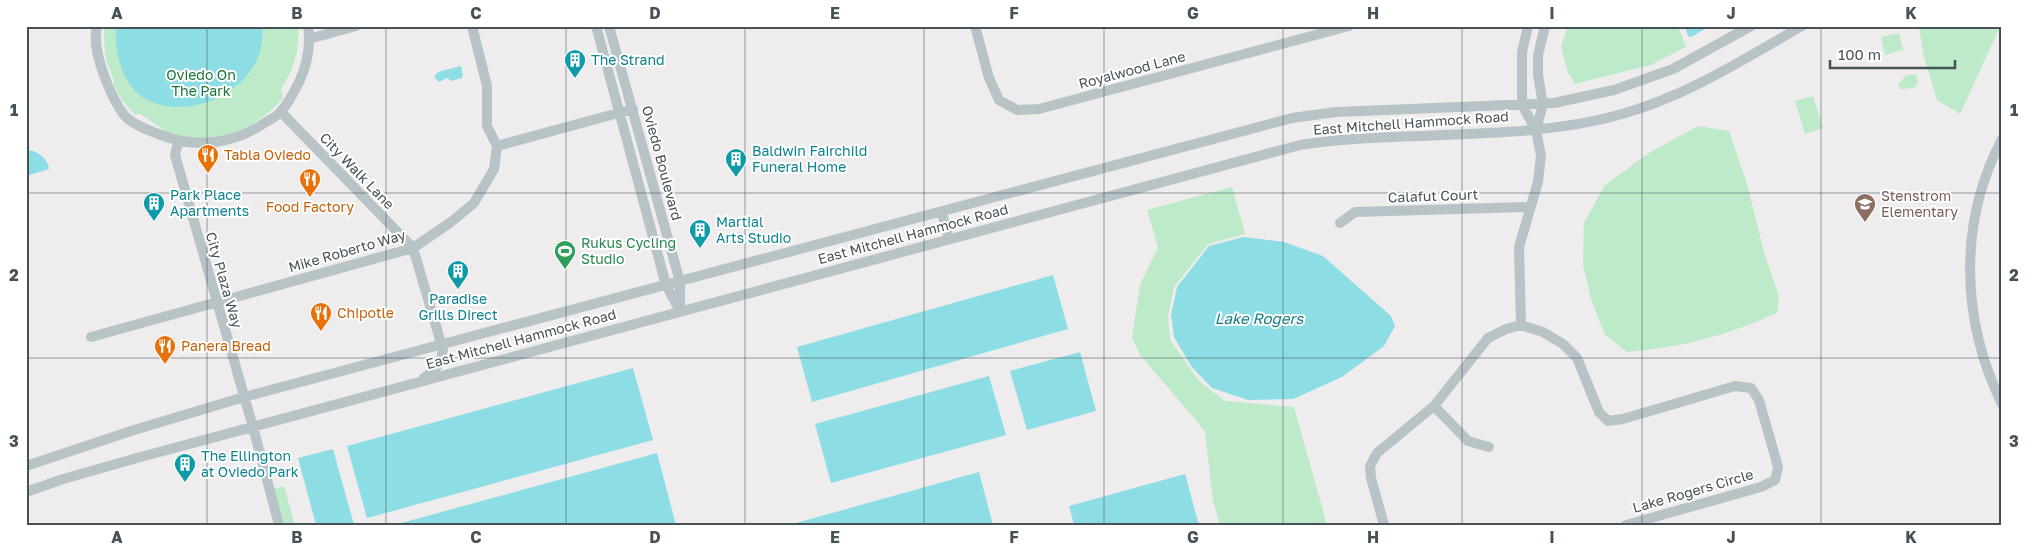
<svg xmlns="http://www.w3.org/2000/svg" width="2028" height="551" font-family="'Golos Text',sans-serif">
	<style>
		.green { fill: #bdeac8 }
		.water { fill: #8ddee4 }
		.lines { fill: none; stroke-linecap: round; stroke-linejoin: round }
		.minor { stroke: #b8c3c8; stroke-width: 10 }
		.grid { fill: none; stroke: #465258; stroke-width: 1; stroke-opacity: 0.55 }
		.labels { text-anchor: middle; stroke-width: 4; stroke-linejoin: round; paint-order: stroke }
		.culture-label { font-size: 14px; fill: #0d838f; stroke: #fff; text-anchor: start }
		.street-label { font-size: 14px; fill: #465258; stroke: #fff }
		.park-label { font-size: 14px; fill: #1d733c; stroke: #fff }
		.food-label { font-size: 14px; fill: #c56008; stroke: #fff; text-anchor: start }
		.education-label { font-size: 14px; fill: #785e54; stroke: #fff; text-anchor: start }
		.leisure-label { font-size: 14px; fill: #27864d; stroke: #fff; text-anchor: start }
		.water-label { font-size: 15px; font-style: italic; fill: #157e86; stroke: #fff }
		.neatline { fill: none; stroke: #465258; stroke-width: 2 }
		.grid-label { font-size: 16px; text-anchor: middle; font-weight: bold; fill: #465258 }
	</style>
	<rect width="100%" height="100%" fill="#efeced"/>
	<path class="green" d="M104 26H299L297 52 291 71 281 90 283 98C260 124 231 140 195 139 185 139 174 135 165 133L163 129 140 114 135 115 122 100 114 86C115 78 108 67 106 59 104 48 104 37 104 26Z
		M1568 26H1678L1686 47 1651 65 1575 84 1568 73 1561 46Z
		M1919 26H1998L1999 29 1960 114 1937 100 1923 53Z
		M1899 33 1903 50 1885 55 1881 37Z
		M1916 74 1918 83 1914 88 1900 89 1898 85 1906 75Z
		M1813 96 1823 128 1805 134 1795 101Z
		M1698 126 1729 131 1747 184 1765 256 1779 296 1777 313C1729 335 1679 348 1627 352L1605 335 1591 299 1583 265 1584 223 1605 185 1649 153Z
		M1232 187 1245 234 1208 244 1174 287 1168 316 1170 340 1199 381 1225 401 1294 407 1327 525H1220L1213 501 1205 431 1140 355 1132 337 1140 285 1158 247 1147 210Z
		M284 486 295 525H284L274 489Z"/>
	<path class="water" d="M116 26H262C263 38 262 50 257 60 239 99 178 122 141 96 121 81 114 50 116 26Z
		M1685 26H1710L1691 37 1688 36Z
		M461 66 463 75 462 78 451 81 447 78 439 82 434 77 438 72Z
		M26 150C37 150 48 158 49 169L26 176Z
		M1244 237 1284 242 1323 256 1391 316 1395 326 1384 346 1342 377 1293 399 1248 400 1212 388 1191 366 1174 337 1171 315 1177 287 1209 246Z
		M1053 275 1068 329 812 402 797 347Z
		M1080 352 1096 411 1027 430 1010 371Z
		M633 368 653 440 367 518 347 446Z
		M989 376 1006 435 831 483 815 424Z
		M333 449 354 525H316L298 458Z
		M657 453 676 525H394Z
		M979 472 993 525H789Z
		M1185 474 1199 525H1074L1069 506Z"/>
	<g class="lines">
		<path class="minor" d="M97 26C93 43 99 62 105 78 110 91 117 108 127 118 136 126 150 131 161 135 197 149 234 144 266 122 271 119 278 116 281 111 289 103 294 92 299 82 307 65 311 45 308 26
			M472 26 487 86V126L497 146
			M596 26 666 285 680 311
			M609 26 680 282V310
			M975 26 989 78 999 100 1017 110 1039 109 1349 26
			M309 39 356 26
			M281 112 413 248 443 350C441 364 436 370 424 378
			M1536 130 1543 104 1538 75V55L1545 26
			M2002 139C1958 223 1961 320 2002 404
			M178 142 175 155 253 427 279 525
			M942 213 949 239
			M1340 223 1355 212 1529 207
			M1521 325 1519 247 1538 182 1541 156 1536 130 1522 105V52L1528 26
			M91 337 413 248 451 222 474 203 494 169 497 146 633 109
			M1434 406 1468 441 1489 447
			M26 466 131 431 244 397 1292 118 1336 112 1554 103 1614 90 1673 69 1751 26
			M26 492 63 479 137 458 1300 145C1405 129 1520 143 1622 114 1687 96 1744 59 1802 26
			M1384 525 1371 478 1370 466 1377 453 1434 406 1488 338 1506 329 1521 325 1543 332 1563 344 1577 358 1599 412 1608 421 1623 419 1735 386 1751 388 1759 400 1778 467 1775 480 1761 487 1626 525"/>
	</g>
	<path class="grid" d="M207 26V525M386 26V525M566 26V525M745 26V525M924 26V525M1104 26V525M1283 26V525M1462 26V525M1642 26V525M1821 26V525M26 193H2002M26 358H2002"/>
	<defs>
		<g id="building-pin" transform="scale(1.125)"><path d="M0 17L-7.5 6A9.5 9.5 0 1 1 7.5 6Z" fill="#0f9aa8" stroke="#fff"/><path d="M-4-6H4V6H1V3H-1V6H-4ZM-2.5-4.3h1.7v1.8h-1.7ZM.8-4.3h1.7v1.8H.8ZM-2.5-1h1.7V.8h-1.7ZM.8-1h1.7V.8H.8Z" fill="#fff"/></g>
		<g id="restaurant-pin" transform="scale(1.125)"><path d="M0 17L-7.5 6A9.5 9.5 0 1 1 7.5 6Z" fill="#e8710a" stroke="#fff"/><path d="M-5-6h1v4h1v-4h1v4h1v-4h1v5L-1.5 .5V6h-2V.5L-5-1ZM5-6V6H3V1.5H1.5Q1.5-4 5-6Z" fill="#fff"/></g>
		<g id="school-pin" transform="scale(1.125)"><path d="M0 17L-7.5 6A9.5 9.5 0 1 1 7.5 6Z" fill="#8d6e63" stroke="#fff"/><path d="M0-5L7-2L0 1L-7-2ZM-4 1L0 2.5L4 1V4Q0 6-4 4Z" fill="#fff"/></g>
		<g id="stadium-pin" transform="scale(1.125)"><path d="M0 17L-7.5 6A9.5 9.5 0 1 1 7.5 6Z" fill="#2e9e5b" stroke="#fff"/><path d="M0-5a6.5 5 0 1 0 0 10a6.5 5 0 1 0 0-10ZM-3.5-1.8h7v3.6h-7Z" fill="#fff"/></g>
	</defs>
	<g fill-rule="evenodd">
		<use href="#building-pin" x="575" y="60"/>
		<use href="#restaurant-pin" x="208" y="155"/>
		<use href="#building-pin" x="736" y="159"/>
		<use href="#restaurant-pin" x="310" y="179"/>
		<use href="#building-pin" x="154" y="203"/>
		<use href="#school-pin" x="1865" y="204"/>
		<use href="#building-pin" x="700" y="230"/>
		<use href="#stadium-pin" x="565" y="251"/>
		<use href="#building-pin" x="458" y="271"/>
		<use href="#restaurant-pin" x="321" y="313"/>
		<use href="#restaurant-pin" x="165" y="346"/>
		<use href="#building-pin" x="185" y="464"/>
	</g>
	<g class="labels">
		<g class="culture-label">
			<text x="591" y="65">The Strand</text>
			<text x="752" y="156">Baldwin Fairchild<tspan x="752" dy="16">Funeral Home</tspan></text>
			<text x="170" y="200">Park Place<tspan x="170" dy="16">Apartments</tspan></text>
			<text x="716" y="227">Martial<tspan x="716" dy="16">Arts Studio</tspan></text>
			<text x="458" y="304" text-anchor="middle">Paradise<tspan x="458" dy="16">Grills Direct</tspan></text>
			<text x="201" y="461">The Ellington<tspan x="201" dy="16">at Oviedo Park</tspan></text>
		</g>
		<g class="street-label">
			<text transform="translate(1132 70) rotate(-15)" y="5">Royalwood Lane</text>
			<text transform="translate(1411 123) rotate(-4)" y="5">East Mitchell Hammock Road</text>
			<text transform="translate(662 163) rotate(75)" y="5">Oviedo Boulevard</text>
			<text transform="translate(357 171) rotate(46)" y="5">City Walk Lane</text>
			<text transform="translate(1433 196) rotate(-2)" y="5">Calafut Court</text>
			<text transform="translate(913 234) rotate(-15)" y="5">East Mitchell Hammock Road</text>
			<text transform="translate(347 251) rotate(-16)" y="5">Mike Roberto Way</text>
			<text transform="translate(224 280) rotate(74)" y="5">City Plaza Way</text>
			<text transform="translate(521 339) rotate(-15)" y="5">East Mitchell Hammock Road</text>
			<text transform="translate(1693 491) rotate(-16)" y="5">Lake Rogers Circle</text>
		</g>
		<g class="park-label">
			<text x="201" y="80">Oviedo On<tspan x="201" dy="16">The Park</tspan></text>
		</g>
		<g class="food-label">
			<text x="224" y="160">Tabla Oviedo</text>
			<text x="310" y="212" text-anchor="middle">Food Factory</text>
			<text x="337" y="318">Chipotle</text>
			<text x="181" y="351">Panera Bread</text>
		</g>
		<g class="education-label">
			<text x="1881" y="201">Stenstrom<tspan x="1881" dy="16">Elementary</tspan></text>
		</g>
		<g class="leisure-label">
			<text x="581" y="248">Rukus Cycling<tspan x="581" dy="16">Studio</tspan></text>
		</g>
		<g class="water-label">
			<text x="1259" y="324">Lake Rogers</text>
		</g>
	</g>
	<rect width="2028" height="551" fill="none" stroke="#ffffff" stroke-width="55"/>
	<path d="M1830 60v8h125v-8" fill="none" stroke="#465258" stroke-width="2.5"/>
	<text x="1838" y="60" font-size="15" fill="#465258" stroke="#ffffff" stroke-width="4" paint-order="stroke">100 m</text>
	<rect x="28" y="28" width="1972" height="496" class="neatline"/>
	<g class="grid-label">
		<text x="117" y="19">A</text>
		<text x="297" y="19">B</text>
		<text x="476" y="19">C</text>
		<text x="655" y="19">D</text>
		<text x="835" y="19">E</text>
		<text x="1014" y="19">F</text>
		<text x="1193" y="19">G</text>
		<text x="1373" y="19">H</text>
		<text x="1552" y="19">I</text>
		<text x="1731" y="19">J</text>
		<text x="1911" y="19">K</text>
		<text x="14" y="116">1</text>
		<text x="2014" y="116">1</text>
		<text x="14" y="281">2</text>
		<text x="2014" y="281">2</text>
		<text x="14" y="447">3</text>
		<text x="2014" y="447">3</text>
		<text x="117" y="543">A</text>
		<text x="297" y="543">B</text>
		<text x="476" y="543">C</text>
		<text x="655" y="543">D</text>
		<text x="835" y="543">E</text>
		<text x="1014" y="543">F</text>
		<text x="1193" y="543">G</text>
		<text x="1373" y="543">H</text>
		<text x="1552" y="543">I</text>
		<text x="1731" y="543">J</text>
		<text x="1911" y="543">K</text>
	</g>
</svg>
